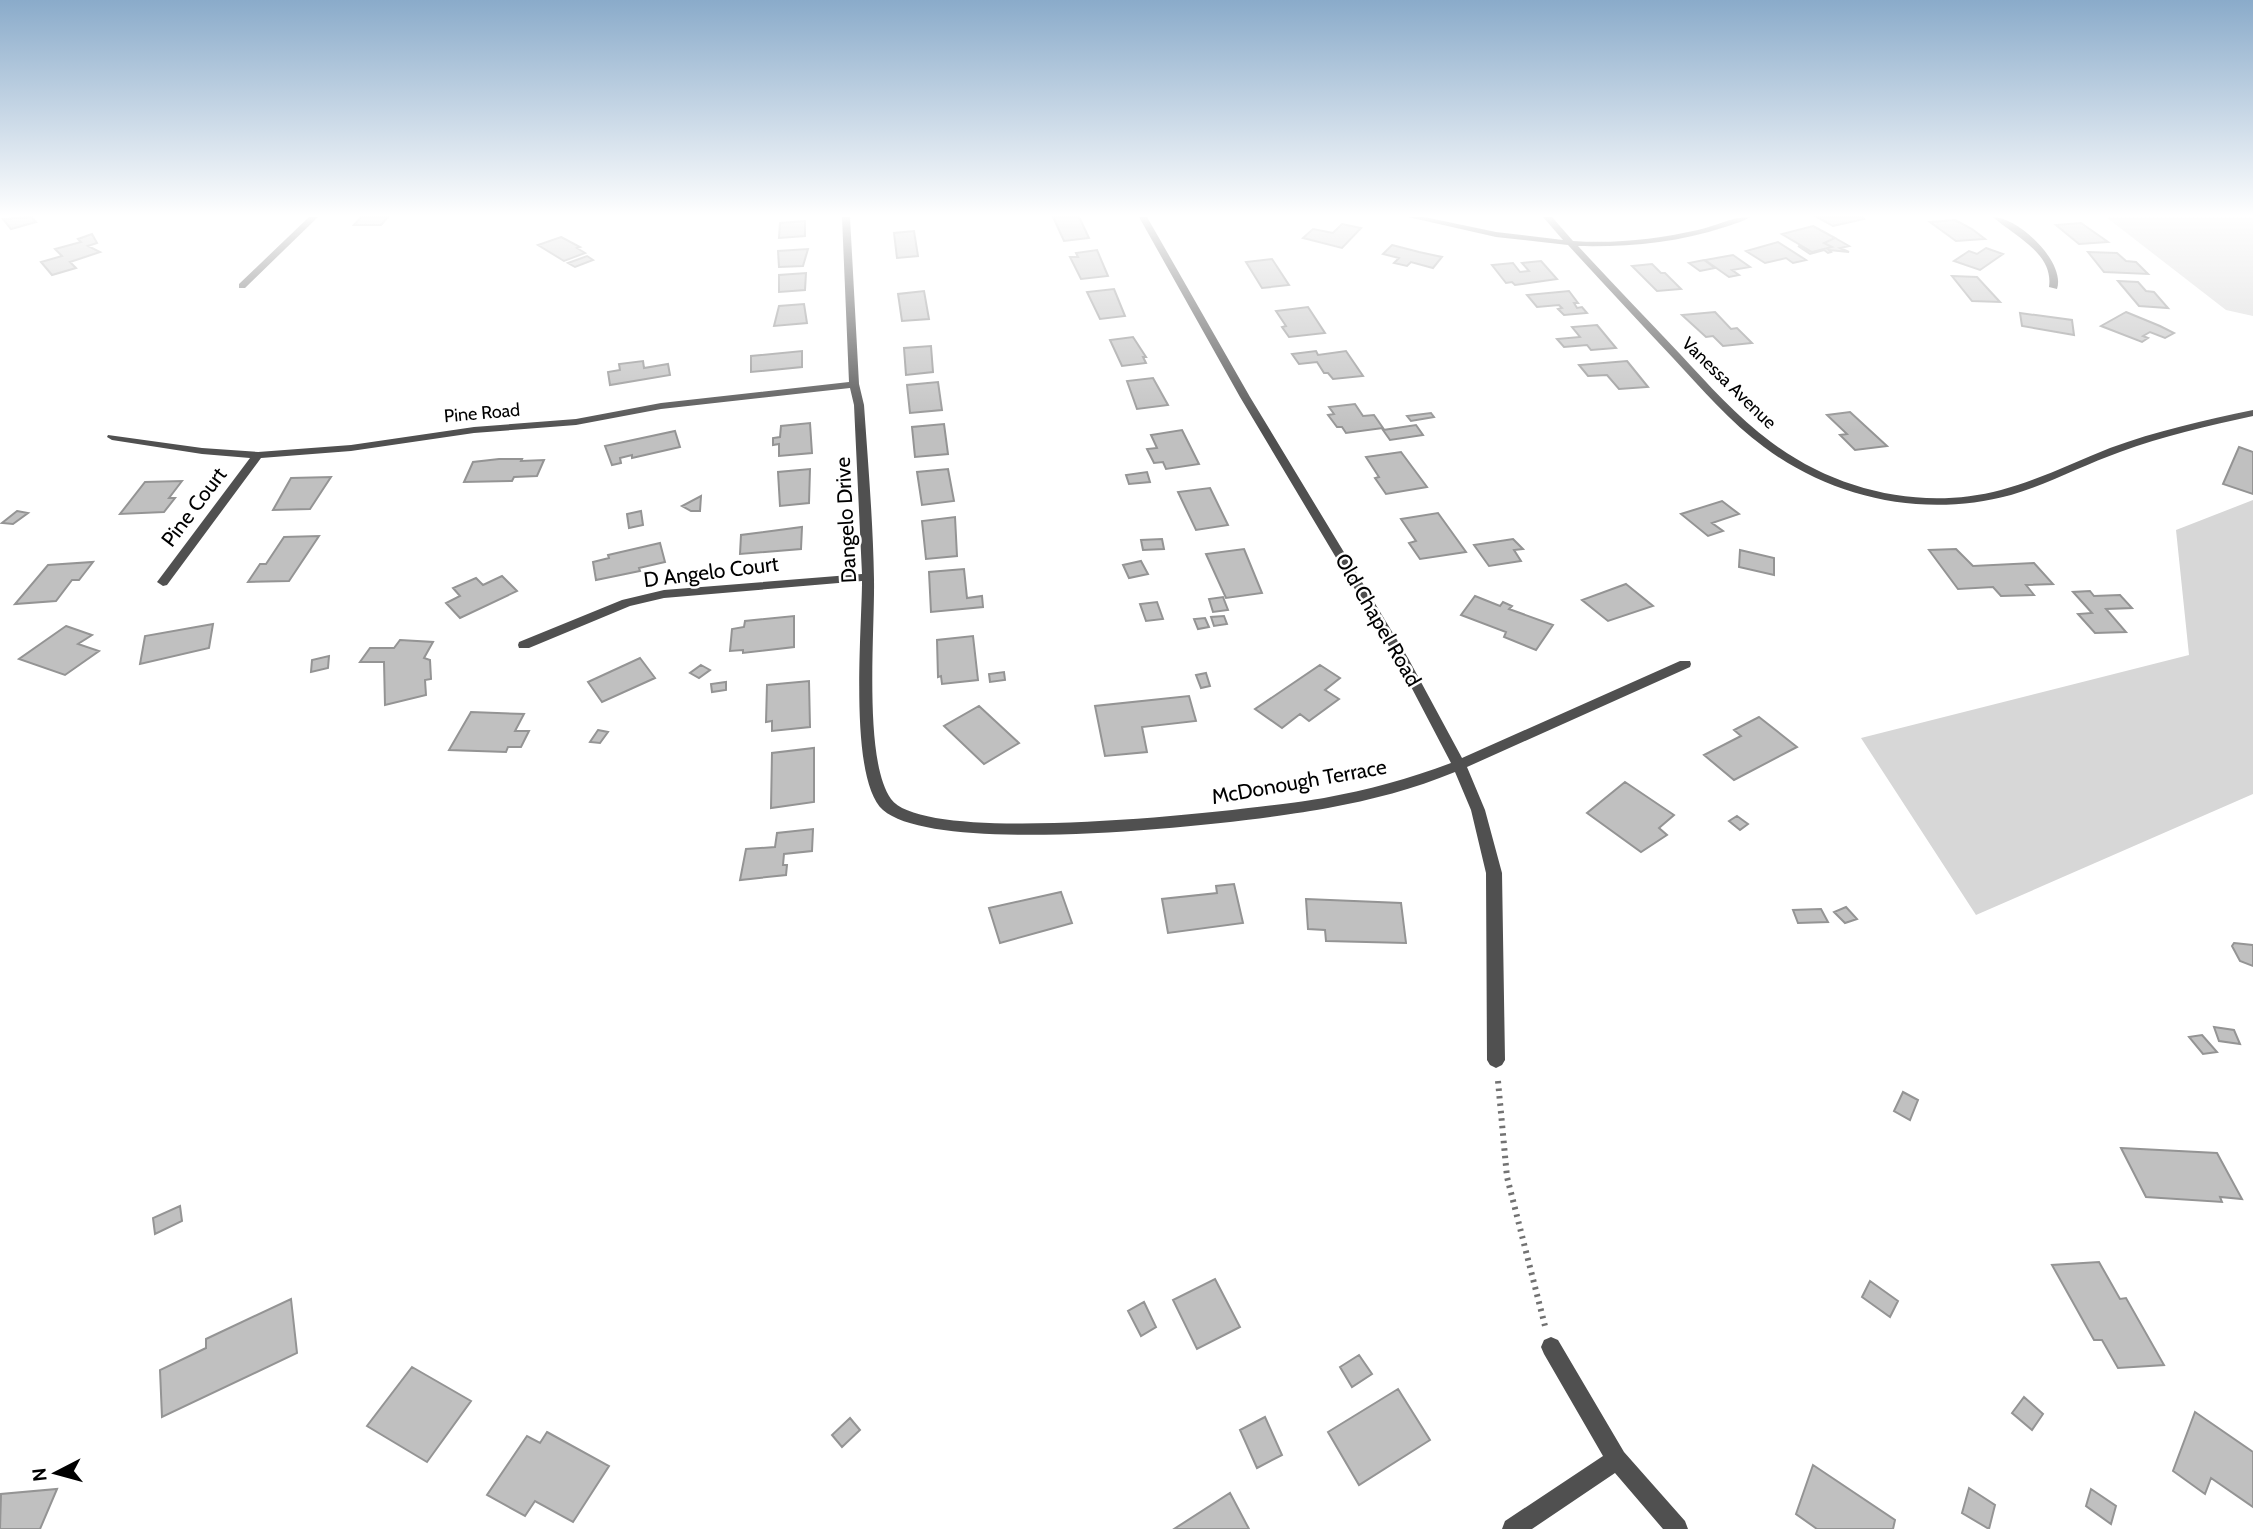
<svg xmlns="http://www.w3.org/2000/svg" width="2253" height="1529" font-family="Cabin,sans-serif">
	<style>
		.green { fill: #d7d7d7 }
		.building { fill: #c0c0c0; stroke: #949494; stroke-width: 2 }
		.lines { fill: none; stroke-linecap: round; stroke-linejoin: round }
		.path { stroke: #727272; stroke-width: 6; stroke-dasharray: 2.5 5; stroke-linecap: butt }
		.minor { fill: #505050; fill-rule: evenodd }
		.labels { text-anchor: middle; stroke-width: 5; stroke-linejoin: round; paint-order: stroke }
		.far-street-label { font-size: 18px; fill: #000; stroke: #fff }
		.street-label { font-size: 21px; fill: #000; stroke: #fff }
	</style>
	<rect width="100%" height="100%" fill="#fff"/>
	<path class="green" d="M2106 217H2253V316L2226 310Z
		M2253 500V794L1976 915 1861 738 2189 655 2176 530Z"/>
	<path class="building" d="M31 217 36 222 11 229 3 219Z
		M361 217H388L381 225H354Z
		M1053 217H1079L1089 238 1064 241Z
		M1817 217H1862L1864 219 1833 226Z
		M1955 220 1972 229 1985 239 1956 241 1930 222Z
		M805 221V236L779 238 780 223Z
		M2081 223 2108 242 2079 244 2056 225Z
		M1342 224 1361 228 1342 248 1303 238 1313 229 1333 233Z
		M1813 226 1835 238 1824 243 1832 247 1812 252 1782 234Z
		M914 231 918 256 897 258 894 233Z
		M92 234 97 243 88 246 100 252 70 262 76 268 52 275 41 262 62 256 55 249 81 242 78 239Z
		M561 237 580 247 577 248 585 253 564 261 538 245Z
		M1835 238 1849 246 1840 248 1849 252 1829 250 1831 252 1828 253 1824 250 1810 254 1798 246 1812 252 1832 247 1824 243Z
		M1778 242 1806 260 1793 263 1786 258 1765 263 1746 251Z
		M1392 245 1419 252 1442 257 1433 268 1411 262 1407 266 1394 263 1399 258 1383 254Z
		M1986 248 2003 254 1980 270 1954 261 1969 251 1977 254Z
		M808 249 803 266 779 267 778 251Z
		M1097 250 1108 276 1081 279 1070 257H1078L1076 253Z
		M2088 252 2117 253 2126 261 2136 262 2148 274 2104 272Z
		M1733 255 1750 267 1732 270 1739 275 1729 277 1705 260Z
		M587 256 593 260 575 267 568 263Z
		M1272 259 1289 285 1262 288 1246 262Z
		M1704 260 1715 268 1700 271 1689 263Z
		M1541 261 1557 279 1515 285 1512 282 1506 283 1492 265 1513 263 1520 272 1529 271 1522 263Z
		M1652 264 1661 273H1665L1681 289 1657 291 1632 266Z
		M806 273 805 290 779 292V275Z
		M1952 276 1977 277 2000 302 1972 301Z
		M2118 281 2138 282 2146 291 2154 292 2168 308 2139 306Z
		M1114 289 1125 316 1100 319 1087 292Z
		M924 291 929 319 902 321 898 294Z
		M1569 291 1578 303H1574L1577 308 1582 307 1587 313 1564 315 1558 309 1562 308 1559 305 1537 307 1527 295Z
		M804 304 807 323 774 326 779 306Z
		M1308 307 1325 333 1289 337 1282 327 1286 326 1276 311Z
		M1715 312 1731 329 1737 328 1752 343 1723 346 1713 336 1706 337 1682 315Z
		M2126 312 2160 326 2174 333 2165 338 2150 332 2143 336 2148 338 2142 342 2101 326Z
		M2020 313 2072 320 2074 335 2022 326Z
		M1597 325 1616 348 1591 350 1587 345 1564 347 1557 339 1580 337 1572 327Z
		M1133 337 1146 357H1143L1146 363 1122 366 1110 340Z
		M931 346 933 372 906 375 904 348Z
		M802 351V367L751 372V356Z
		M1316 351 1318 355 1346 351 1363 376 1333 379 1328 373H1324L1317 362 1299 364 1292 354Z
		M643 361 644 368 668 364 670 375 610 385 608 372 620 370 619 364Z
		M1627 361 1648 387 1619 389 1607 375 1588 376 1579 365Z
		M1153 378 1168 405 1137 409 1127 381Z
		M938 382 942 410 910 413 907 385Z
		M1355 404 1363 416 1374 415 1383 428 1346 433 1342 427H1337L1328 415 1334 414 1329 407Z
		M1850 412 1887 446 1855 450 1840 435 1847 434 1827 415Z
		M1431 413 1434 417 1411 421 1407 416Z
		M810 423 812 453 779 456V444L773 445V438L780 437 781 426Z
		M944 424 948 454 915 457 912 427Z
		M1416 425 1423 435 1390 440 1383 430Z
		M1182 430 1199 464 1166 469 1163 462 1154 463 1147 449 1157 448 1151 435Z
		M675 431 680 447 632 458V455L620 458 621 463 612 465 605 446Z
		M2239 447 2253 452V494L2223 484Z
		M1401 452 1427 487 1386 494 1375 478 1379 477 1366 457Z
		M499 459H522L521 461 544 460 537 476 514 477 512 481 464 482 473 462Z
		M810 469 809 503 780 506 778 472Z
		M948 469 954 501 922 505 917 472Z
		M1147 472 1150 482 1129 484 1126 475Z
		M331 477 310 509 273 510 291 478Z
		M182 481 169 498H175L164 512 120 514 145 482Z
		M1210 488 1228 525 1196 530 1178 492Z
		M701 496 700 511H691L682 506Z
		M1722 501 1739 514 1712 523 1723 531 1708 536 1681 514Z
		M17 511 28 513 13 524 2 523Z
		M641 511 643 525 629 528 627 514Z
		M1438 513 1466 552 1420 559 1409 543 1416 541 1401 519Z
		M955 517 957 556 926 559 922 521Z
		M802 527 801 549 740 554 741 535Z
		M319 536 289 581 248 582 260 564H266L284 537Z
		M1162 539 1164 549 1143 550 1141 540Z
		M1513 539 1523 549 1514 550 1521 561 1489 566 1474 545Z
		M660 543 665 562 639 568 640 571 596 580 593 562 609 558 608 555Z
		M1244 549 1262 593 1226 598 1206 554Z
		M1956 549 1973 566 2034 563 2053 584 2026 585 2034 595 2001 596 1993 587 1958 589 1929 550Z
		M1740 550 1774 558V575L1739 567Z
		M1141 561 1148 574 1129 578 1123 565Z
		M93 562 79 580H72L56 601 15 604 48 565Z
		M964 569 967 598 982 596 983 607 931 612 929 572Z
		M502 576 517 591 460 618 446 603 460 596 453 588 476 578 483 585Z
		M1626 584 1653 606 1608 621 1582 600Z
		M2090 591 2094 596 2120 595 2132 608 2106 609 2126 632 2095 633 2078 614 2092 613 2073 592Z
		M1475 596 1500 606 1503 602 1512 606 1509 609 1553 625 1536 650 1504 637 1506 632 1461 615Z
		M1223 597 1228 610 1213 612 1209 599Z
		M1157 602 1163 619 1146 621 1140 604Z
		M794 616V647L743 653V650L730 651 732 629 744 627 745 621Z
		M1224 616 1227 624 1214 626 1211 617Z
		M1205 618 1209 627 1198 629 1194 619Z
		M213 624 209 648 140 664 145 636Z
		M66 626 92 635 78 644 99 651 65 675 19 659Z
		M973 636 978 680 942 684 941 676 938 677 937 640Z
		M400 640 433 642 424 658 430 660 431 679 425 680 426 695 385 705 384 662H360L370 648H394Z
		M329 656 328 668 311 672 312 660Z
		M640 658 655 678 602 702 588 682Z
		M701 665 710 670 699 678 690 673Z
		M1320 665 1340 678 1325 690 1339 699 1309 721 1300 714 1282 728 1255 709Z
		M1004 672 1005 680 990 682 989 674Z
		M1206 673 1210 686 1201 688 1196 675Z
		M809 681 810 727 772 731V721L766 722 767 685Z
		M726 682V690L712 692 711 684Z
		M1189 696 1196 721 1142 727 1147 752 1105 756 1095 706Z
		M979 706 1019 743 984 764 944 726Z
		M471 712 524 714 515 731H529L521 747H508L506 752 449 750Z
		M1759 717 1797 747 1734 780 1704 755 1741 736 1734 730Z
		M598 730 608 732 600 743 590 742Z
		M814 748V802L771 808 772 753Z
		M1625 782 1674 815 1659 828 1667 835 1641 852 1587 813Z
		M1737 816 1748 824 1740 830 1729 821Z
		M813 829 812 851 784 854 783 865H787L786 875 740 880 746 849 775 847 777 833Z
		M1234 884 1243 923 1168 933 1162 899 1217 893 1216 886Z
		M1061 892 1072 923 1000 943 989 908Z
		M1306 899 1401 903 1406 943 1326 941 1325 930 1308 929Z
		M1846 907 1857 919 1845 923 1834 912Z
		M1821 909 1828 922 1798 923 1793 910Z
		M2234 943 2253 945V966L2240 961 2232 946Z
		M2214 1027 2234 1030 2240 1044 2219 1041Z
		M2202 1035 2217 1052 2203 1054 2189 1037Z
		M1903 1092 1918 1100 1910 1120 1894 1111Z
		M2121 1148 2217 1153 2242 1199 2220 1197 2222 1202 2146 1197Z
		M180 1206 182 1221 155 1234 153 1218Z
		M2099 1262 2120 1299 2126 1298 2164 1365 2118 1368 2102 1340H2094L2052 1265Z
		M1215 1279 1240 1327 1197 1349 1173 1300Z
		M1870 1281 1898 1301 1890 1317 1862 1297Z
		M291 1299 297 1353 162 1417 160 1370 206 1348V1339Z
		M1144 1302 1156 1327 1141 1336 1128 1311Z
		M1359 1355 1372 1374 1352 1387 1340 1367Z
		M412 1367 471 1401 427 1462 367 1426Z
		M1398 1389 1430 1440 1359 1485 1328 1432Z
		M2024 1397 2043 1414 2032 1430 2012 1413Z
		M2195 1412 2253 1452V1507L2211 1478 2205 1494 2173 1471Z
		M1265 1417 1282 1455 1257 1468 1240 1430Z
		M850 1418 860 1430 842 1447 832 1435Z
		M547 1432 609 1466 573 1522 535 1501 525 1516 487 1495 527 1436 540 1443Z
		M1813 1465 1895 1520 1893 1529H1817L1796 1514Z
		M1969 1488 1995 1505 1989 1529 1962 1513Z
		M57 1489 40 1529H0L1 1494Z
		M2091 1489 2116 1506 2111 1524 2086 1506Z
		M1230 1493 1249 1529H1174Z"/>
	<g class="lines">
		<path class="path" d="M1498 1081 1507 1177 1545 1326"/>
		<path class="minor" d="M309 217H318L245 288H239V284Z
			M842 217H850L859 384 864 405C868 463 873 521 874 579 875 630 863 760 891 799 927 849 1259 809 1324 798 1367 790 1409 779 1451 763L1396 658 1240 397 1139 217H1147L1250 397 1408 658 1462 758 1680 661H1690L1691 664 1690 667 1467 767 1485 810 1502 873 1505 1060 1502 1065 1496 1068 1490 1065 1487 1060 1486 873 1471 810 1455 772C1414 789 1371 800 1328 808 1249 823 940 859 883 810 848 779 862 629 862 581L664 598 630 606 529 648H519L518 645 519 642 622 600 664 590 862 574 854 405 850 388 661 409 576 425 474 433 351 451 261 458 167 585 163 586 157 582 250 458 202 454 112 440 107 437 108 435 202 448 258 452 351 445 474 427 576 419 661 403 849 382Z
			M1408 217H1424L1496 232 1563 240 1543 217H1552L1573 241C1615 244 1657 239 1698 230 1716 226 1731 217 1750 217 1743 222 1733 224 1725 227 1677 243 1628 247 1578 246 1612 283 1646 318 1680 354 1709 385 1737 417 1771 442 1836 491 1922 511 2001 490 2039 480 2074 462 2110 448 2156 431 2205 420 2253 410V416C2208 426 2163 436 2120 452 2083 465 2049 484 2011 495 1926 518 1835 500 1764 447 1730 422 1702 389 1673 358 1638 321 1603 283 1568 245L1496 237Z
			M1993 217C2018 217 2066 262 2057 289L2049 287C2054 253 2014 236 1993 217Z
			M1551 1337 1558 1340 1624 1452 1685 1521 1688 1529H1663L1615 1473 1532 1529H1502L1505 1521 1603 1456 1544 1354 1541 1347 1544 1340Z"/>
	</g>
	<linearGradient id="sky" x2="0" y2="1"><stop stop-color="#8aabca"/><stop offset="0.5" stop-color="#fff"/><stop offset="1" stop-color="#fff" stop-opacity="0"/></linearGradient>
	<rect width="2253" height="431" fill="url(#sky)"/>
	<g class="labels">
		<g class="far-street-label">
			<text transform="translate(1729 383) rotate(44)" y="6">Vanessa Avenue</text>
			<text transform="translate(482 413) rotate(-5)" y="6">Pine Road</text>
		</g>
		<g class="street-label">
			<text transform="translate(194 507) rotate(-53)" y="7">Pine Court</text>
			<text transform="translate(846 520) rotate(-93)" y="7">Dangelo Drive</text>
			<text transform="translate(711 572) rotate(-7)" y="7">D Angelo Court</text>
			<text transform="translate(1378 620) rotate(60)" y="7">Old Chapel Road</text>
			<text transform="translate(1299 782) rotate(-10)" y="7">McDonough Terrace</text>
		</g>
	</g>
	<g transform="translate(56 1473) rotate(264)" stroke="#ffffff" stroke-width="5" paint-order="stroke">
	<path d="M0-5L12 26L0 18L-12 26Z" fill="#000000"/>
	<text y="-10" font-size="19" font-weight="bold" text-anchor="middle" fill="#000000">N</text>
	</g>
</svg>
